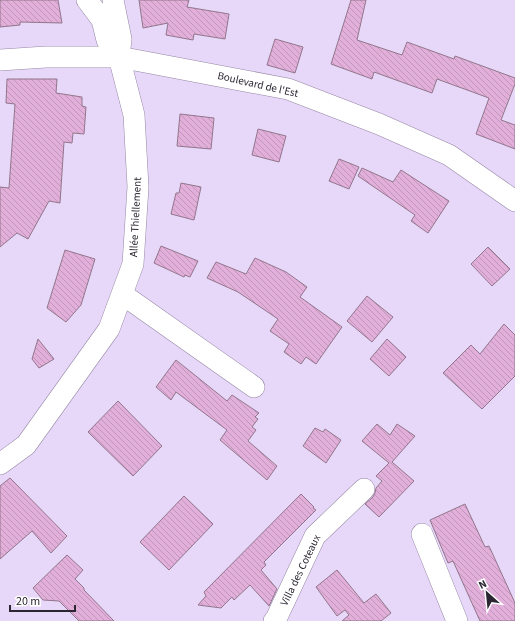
<svg xmlns="http://www.w3.org/2000/svg" width="515" height="621" font-family="'Source Sans 3',sans-serif">
	<style>
		.building { fill: url(#building-back-hatch); stroke: #92768d }
		.lines { fill: none; stroke-linecap: round; stroke-linejoin: round }
		.minor-casing { stroke: #9687a5; stroke-width: 22 }
		.minor { stroke: #fff; stroke-width: 21 }
		.labels { text-anchor: middle; stroke-width: 3; stroke-linejoin: round; paint-order: stroke }
		.street-label { font-size: 11px; fill: #2c2632; stroke: #fff }
	</style>
	<defs>
		<pattern id="building-back-hatch" width="6" height="6" patternUnits="userSpaceOnUse"><rect width="6" height="6" fill="#e1afd9"/><path d="M-1 5l2 2M0 0l6 6M5-1l2 2" fill="none" stroke="#c196bb"/></pattern>
	</defs>
	<rect width="100%" height="100%" fill="#e7d7f8"/>
	<path class="building" d="M0 0H58L62 23 20 22V25L0 27Z
		M139 0H189L187 7 229 14 225 39 194 34 193 40 166 35 168 23 143 28Z
		M351 0H366L357 40 402 55 407 42 454 59 455 56 515 78V84L501 120 515 125V149L476 134 489 98 437 79 432 93 374 72 372 79 331 64Z
		M275 39 303 47 295 73 267 65Z
		M7 79H57L56 93 82 97V106L86 107 84 134 73 133 72 143 64 142 60 203 49 201 28 239 17 233 0 247V187L9 188 15 104 6 103Z
		M180 114 214 118 211 149 177 146Z
		M258 129 286 136 279 162 252 155Z
		M339 159 359 167 349 189 329 181Z
		M362 168 393 182 401 170 449 201 428 233 411 221 415 215 358 176Z
		M181 183 201 187 194 220 171 214 176 193H179Z
		M161 246 198 261 190 277 185 275 184 277 154 263Z
		M488 247 510 269 492 286 471 264Z
		M65 250 95 259 81 305 66 322 47 308Z
		M255 258 286 272 307 287 300 297 342 327 316 364 306 357 301 364 284 352 289 344 270 331 278 319 238 292 207 278 216 262 246 274Z
		M367 296 393 317 372 342 347 321Z
		M504 324 515 335V376L482 409 443 373 471 345 480 354Z
		M38 339 54 359 39 368 32 359Z
		M387 339 406 357 389 376 370 359Z
		M176 360 227 401 232 395 259 413 255 417 258 419 252 427 256 430 248 441 277 466 267 480 220 440 227 430 176 392 171 400 156 387Z
		M118 401 162 446 133 476 88 432Z
		M377 424 390 435 397 424 415 436 392 462 414 481 379 517 365 504 373 497 375 493 376 488 382 481 376 476 389 463 362 441Z
		M315 428 323 432 325 429 341 440 326 463 303 446Z
		M10 478 67 536 51 553 32 531 0 559V486Z
		M301 494 314 507 313 508 316 510 264 562 266 565 261 570 277 589 269 606 250 585 234 600 232 597 221 608 198 605 206 596 204 592Z
		M184 496 213 524 169 570 140 542Z
		M465 504 485 547 489 546 515 603V621H480L453 561 448 563 430 520Z
		M67 555 83 570 75 579 84 588V590L114 621H79L59 601 43 600 33 588Z
		M337 570 364 603 376 594 391 613 381 621H342L349 615 345 610 337 616 316 587Z"/>
	<g class="lines">
		<g class="minor-casing">
			<path id="minor" d="M87 0 102 20 107 40 113 48
				M0 60 46 57H119L288 89 379 124 449 155 515 201
				M122 294 254 387
				M0 464 26 445 109 329 133 264 138 187 134 115 119 57 121 39 113 0
				M422 534 457 621
				M274 621 276 619 315 536 364 489"/>
		</g>
		<use href="#minor" class="minor"/>
	</g>
	<g class="labels">
		<g class="street-label">
			<text transform="translate(258 84) rotate(13)" y="4">Boulevard de l'Est</text>
			<text transform="translate(135 217) rotate(-87)" y="4">Allée Thiellement</text>
			<text transform="translate(300 570) rotate(-64)" y="4">Villa des Coteaux</text>
		</g>
	</g>
	<g transform="translate(487 593) rotate(333)" stroke="#ffffff" stroke-width="3" paint-order="stroke">
	<path d="M0-3L7 15L0 10L-7 15Z" fill="#2c2632"/>
	<text y="-6" font-size="11" font-weight="bold" text-anchor="middle" fill="#2c2632">N</text>
	</g>
	<path d="M10 605v6h65v-6" fill="none" stroke="#2c2632" stroke-width="2"/>
	<text x="16" y="605" font-size="12" fill="#2c2632" stroke="#ffffff" stroke-width="3" paint-order="stroke">20 m</text>
</svg>
